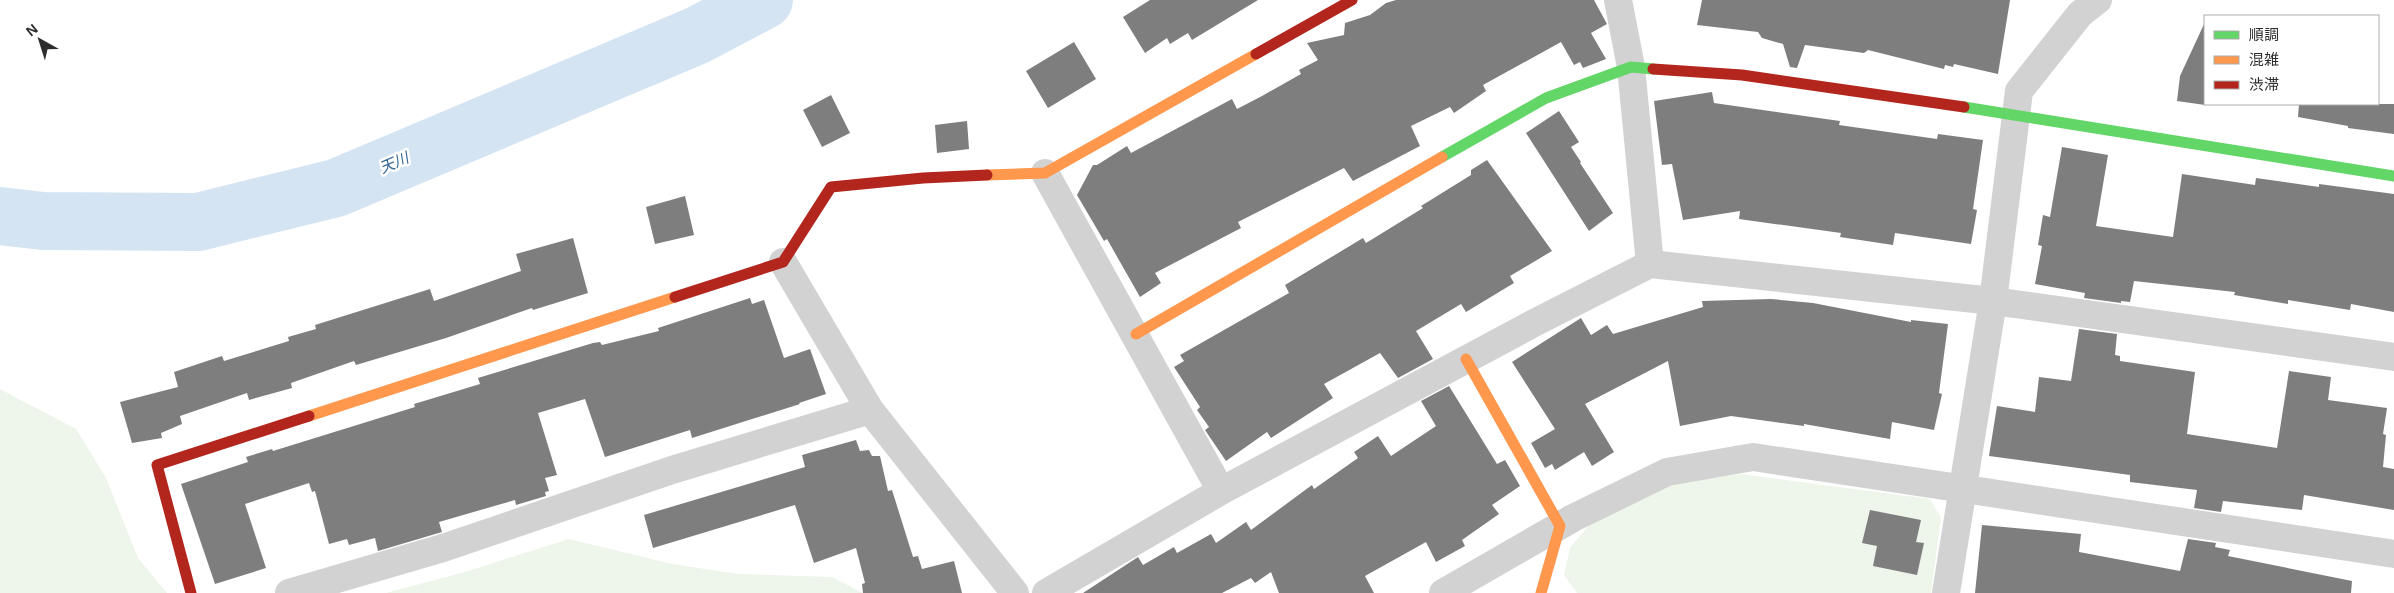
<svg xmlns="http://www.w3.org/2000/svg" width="2394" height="593" font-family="Arial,'Noto Sans JP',sans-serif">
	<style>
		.green { fill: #eef5ea }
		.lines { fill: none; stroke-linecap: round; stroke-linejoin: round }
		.river { stroke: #d5e4f3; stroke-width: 58 }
		.building { fill: #7e7e7e }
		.street { stroke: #d2d2d2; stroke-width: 28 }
		.fast { stroke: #63d668; stroke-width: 11 }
		.slow { stroke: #ff974d; stroke-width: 11 }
		.jam { stroke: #b3261e; stroke-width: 11 }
		.labels { text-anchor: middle; stroke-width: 5; stroke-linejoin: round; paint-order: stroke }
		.water-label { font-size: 15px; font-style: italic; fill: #356695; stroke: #fff }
	</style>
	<rect width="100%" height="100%" fill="#fff"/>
	<path class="green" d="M0 389 76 429 106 478 138 558 167 593H0Z
		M1741 474 1930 499 1941 518 1931 593H1577L1564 575 1570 548 1595 518 1679 482Z
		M569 539 672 564 738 574 832 577 863 593H386L465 572Z"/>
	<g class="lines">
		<path class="river" d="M0 216 43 221 198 222 336 188 698 35 764 0"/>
	</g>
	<path class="building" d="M1150 0H1258L1192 40 1188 33 1170 44 1167 38 1145 53 1123 17Z
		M1396 0H1594L1607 24 1591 33 1606 59 1583 68 1580 62 1574 65 1561 42 1483 85 1486 91 1454 113 1450 107 1411 126 1420 146 1353 181 1344 168 1238 222 1241 228 1155 273 1161 283 1140 297 1107 239 1104 241 1077 195 1093 165H1097L1127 146 1131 153 1232 99 1237 109 1262 96 1301 74 1299 70 1318 60 1307 43 1344 35 1345 23 1370 15 1386 3Z
		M1702 0H2010L1998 74 1954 64 1953 67 1945 65 1944 69 1868 50 1864 53 1805 45 1797 68 1790 67 1783 44 1762 38 1758 32 1697 25Z
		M2205 22V105L2177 101 2180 76Z
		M1074 42 1096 79 1048 108 1026 71Z
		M1712 92 1714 103 1840 121 1839 125 1937 139 1938 134 1983 140 1973 209 1977 210 1971 244 1895 233 1893 245 1840 237 1841 233 1739 219 1740 211 1683 220 1672 164 1662 165 1654 101Z
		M831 95 850 133 822 147 803 110Z
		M2299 104H2394V134L2348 128V126L2298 117Z
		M1559 111 1579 142 1571 147 1581 162 1580 163 1613 213 1589 231 1526 133Z
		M967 121 969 149 937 153 935 125Z
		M2062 147 2108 155 2096 226 2173 237 2182 174 2255 185 2256 178 2319 187V184L2394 194V312L2351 304 2350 310 2288 300V304L2234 295 2235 292 2134 281 2130 302 2121 301V303L2084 298 2085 293 2035 284 2042 246 2038 245 2043 215 2050 217Z
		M1487 160 1552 251 1510 276 1514 283 1466 312 1461 304 1416 331 1433 359 1398 378 1380 353 1324 384 1333 398 1271 438 1267 432 1226 461 1209 436 1205 430 1209 427 1197 410 1200 407 1174 367 1184 361 1180 355 1289 293 1285 285 1363 238 1366 243 1423 208 1421 206 1471 175V170Z
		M685 196 694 235 655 244 646 207Z
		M573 238 588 293 533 310 532 308 446 338 356 365 354 361 291 383 292 388 249 400 247 393 180 416 182 424 161 433 162 438 132 443 120 402 178 387 174 372 222 356 224 361 289 341 288 337 316 329 315 325 430 289 434 301 521 271 516 254Z
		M750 298 752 304 764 300 784 358 810 349 826 394 799 403 800 404 692 438 690 430 605 457 585 399 538 413 557 475 545 478 549 491 545 492 546 496 516 505 515 500 439 522 442 532 378 551 375 538 349 545 347 539 329 544 315 491 312 492 309 483 245 504 266 568 215 584 181 484 248 462 246 457 272 449 273 451 415 407 414 404 480 384 478 378 593 343 600 342 602 345 659 331 658 328Z
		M1771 299 1813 303 1911 322V320L1948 324 1939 393 1942 394 1934 430 1892 422 1890 439 1804 424V426L1731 416 1680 426 1668 361 1585 404 1614 452 1592 466 1584 452 1555 470 1552 464 1545 468 1531 443 1555 429 1512 362 1581 318 1591 335 1607 325 1613 334 1703 307 1702 301Z
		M2079 329 2117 334 2115 355 2120 356V361L2195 372 2187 434 2277 448 2289 371 2331 377 2328 400 2387 408 2383 434 2386 435 2383 467 2394 469V510L2304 495 2302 510 2223 501 2221 512 2194 508 2197 490 2130 482V475L1989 456 1997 406 2035 412 2039 377 2071 381Z
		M1449 386 1497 464 1505 460 1520 486 1492 505 1499 514 1462 540 1465 546 1436 562 1426 542 1365 576 1374 593H1279L1271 572 1255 583 1251 578 1222 593H1083L1138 557 1143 565 1174 547 1177 553 1211 534 1216 543 1246 522 1251 530 1312 485 1314 489 1358 458 1354 452 1378 436 1391 456 1436 426 1421 401Z
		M856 440 860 451 869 450 872 456H880L888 491 892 490 913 557 918 556 922 569 954 561 962 593H863L862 584 865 583 856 548 814 563 795 505 653 548 644 515 805 467 802 455Z
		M1870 510 1921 520 1916 542 1924 543 1917 575 1873 566 1877 546 1862 543Z
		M1982 525 2081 534 2079 552 2180 571 2188 539 2216 543 2215 547 2230 550 2228 556 2352 581 2351 593H1975Z"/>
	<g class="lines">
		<path class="street" d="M1618 0 1631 67 1650 264
			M1045 173 1221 491
			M783 262 870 410 1015 593
			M289 593 443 548 672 470 870 410
			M1046 593 1221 491 1534 323 1650 264 1993 301 2394 357
			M1443 593 1573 518 1667 472 1753 457 2394 554
			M1946 593 1993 301 2019 91 2080 14 2098 0"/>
		<path class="fast" d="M1964 107 2394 176
			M1442 157 1546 98 1631 67 1653 69"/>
		<path class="slow" d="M987 175 1045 173 1256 54
			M1136 334 1442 157
			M1466 359 1560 526 1541 593
			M309 416 675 297"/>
		<path class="jam" d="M1256 54 1352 0
			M1653 69 1742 75 1964 107
			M675 297 783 262 831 187 923 178 987 175
			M191 593 157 465 309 416"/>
	</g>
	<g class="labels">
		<g class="water-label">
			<text transform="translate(394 163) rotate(-23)" y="5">天川</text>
		</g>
	</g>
	<rect x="2204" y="15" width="175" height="90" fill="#ffffff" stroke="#ababab"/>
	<rect x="2214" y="31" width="25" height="8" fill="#63d668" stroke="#ababab"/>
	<text x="2249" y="40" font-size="15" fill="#2d2d2d">順調</text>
	<rect x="2214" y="56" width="25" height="8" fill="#ff974d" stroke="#ababab"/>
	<text x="2249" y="65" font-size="15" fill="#2d2d2d">混雑</text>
	<rect x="2214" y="81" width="25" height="8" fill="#b3261e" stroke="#ababab"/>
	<text x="2249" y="90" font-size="15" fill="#2d2d2d">渋滞</text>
	<g transform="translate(40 40) rotate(321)" stroke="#ffffff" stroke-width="4" paint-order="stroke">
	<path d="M0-4L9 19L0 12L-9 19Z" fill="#2d2d2d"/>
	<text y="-8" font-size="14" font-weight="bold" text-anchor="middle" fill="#2d2d2d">N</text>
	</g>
</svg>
